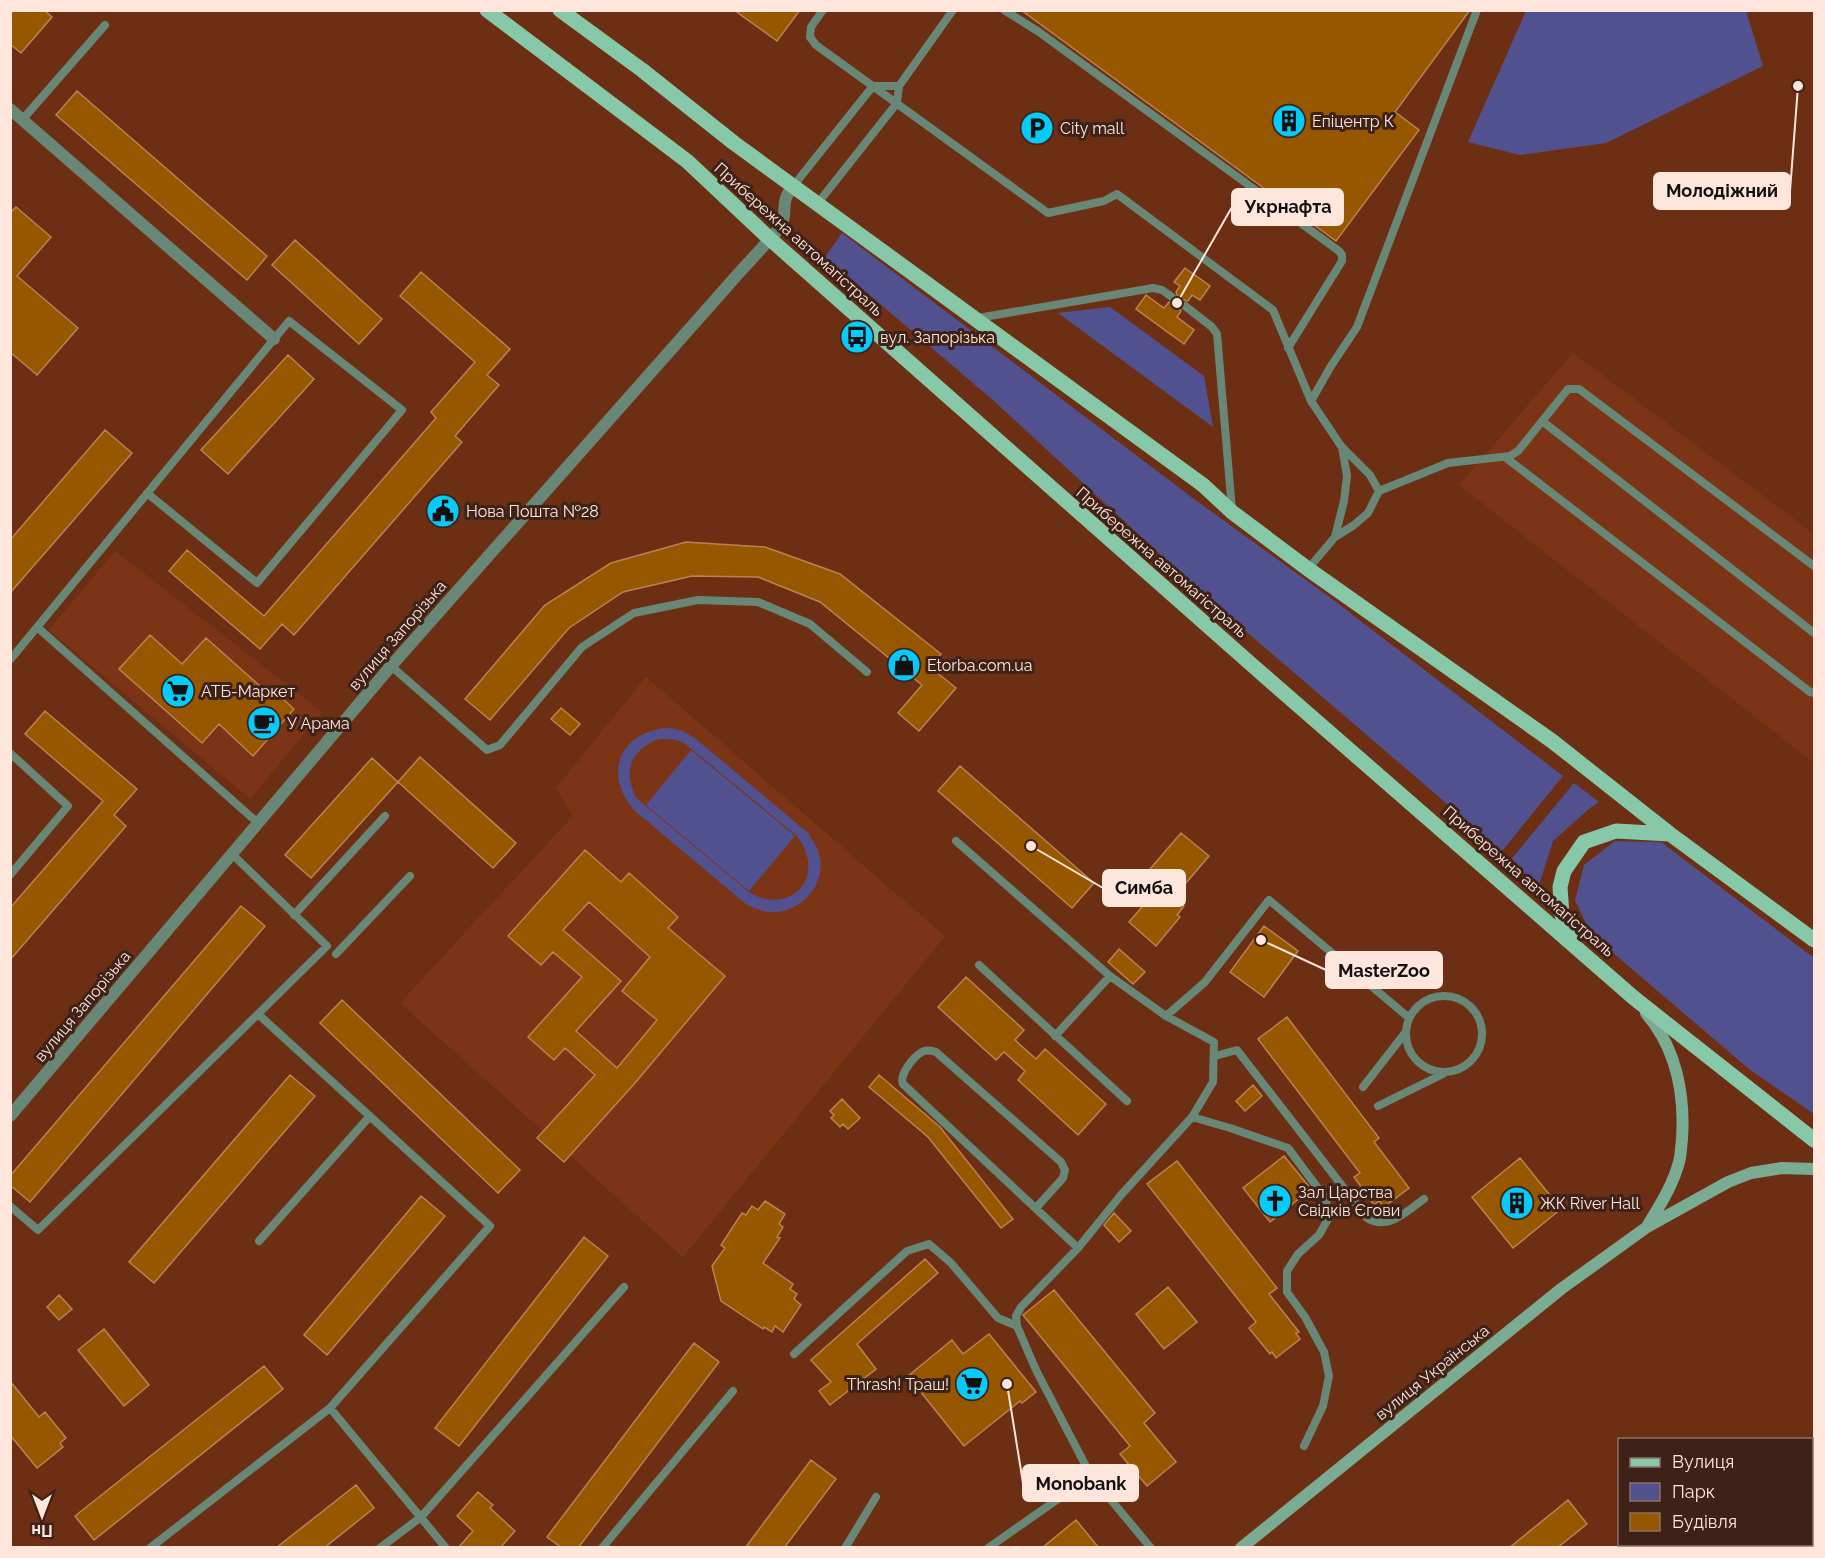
<svg xmlns="http://www.w3.org/2000/svg" width="1825" height="1558" font-family="Raleway,sans-serif">
	<style>
		.built { fill: #7b3516 }
		.green { fill: #525190; fill-rule: evenodd }
		.building { fill: #975600; stroke: #bb8350; stroke-width: 1.5; fill-rule: evenodd }
		.lines { fill: none; stroke-linecap: round; stroke-linejoin: round }
		.service { stroke: #688777; stroke-width: 8 }
		.minor { stroke: #688777; stroke-width: 12 }
		.tertiary { stroke: #688777; stroke-width: 12 }
		.secondary { stroke: #79ac93; stroke-width: 12 }
		.primary { stroke: #86c8a8; stroke-width: 15 }
		.labels { text-anchor: middle; stroke-width: 6; stroke-linejoin: round; paint-order: stroke }
		.poi-label { font-size: 16px; fill: #fee6dd; stroke: #3e2217; text-anchor: start }
		.street-label { font-size: 16px; fill: #fee6dd; stroke: #3e2217 }
		.leader { fill: none; stroke: #fee6dd; stroke-width: 2 }
		.callout-dot { fill: #fee6dd; stroke: #3e2217; stroke-width: 2 }
		.callout { fill: #fee6dd; stroke: #fee6dd; stroke-width: 2 }
		.callout-label { font-size: 18px; text-anchor: middle; font-weight: bold; fill: #111 }
	</style>
	<rect width="100%" height="100%" fill="#6d2f14"/>
	<path class="built" d="M1573 353 1814 534V763L1459 485Z
		M115 551 322 712 250 799 49 630Z
		M646 677 945 936 683 1257 400 1003 573 816 556 788Z"/>
	<path class="green" d="M1526 11H1746L1763 66 1606 143 1520 155 1468 142Z
		M842 233 1194 499 1328 596 1563 776 1502 851 1214 604 994 401 825 257Z
		M1110 307 1204 376 1213 427 1058 313Z
		M669 728 683 731 696 739 808 833C813 841 818 848 820 858 825 885 801 912 774 912 764 912 757 909 747 905L635 811C602 775 619 731 669 728ZM659 739H671L683 742 797 836C827 875 793 916 750 893L636 798C623 771 630 750 659 739Z
		M691 750 795 836 749 891 646 805Z
		M1574 783 1599 802 1590 808 1553 841 1539 885 1509 862Z
		M1615 841 1661 842 1814 958V1114L1749 1069 1591 934 1575 900 1584 865Z"/>
	<path class="building" d="M10 10H44L52 17 21 53 10 44Z
		M734 10H800L777 41Z
		M1021 10H1470L1395 112 1419 130 1336 241Z
		M77 91 267 256 247 280 56 115Z
		M16 207 51 237 17 276 78 328 37 375 10 352V213Z
		M295 240 382 319 359 344 272 265Z
		M1185 268 1210 286 1200 300 1192 295 1188 301 1183 300 1180 303 1179 308 1181 311 1177 317 1194 330 1184 344 1136 309 1146 295 1164 308 1169 302 1172 303 1177 301 1178 297 1176 292 1180 286 1174 282Z
		M421 272 510 349 487 375 499 385 455 436 462 442 294 635 282 624 260 649 169 571 187 550 264 616 436 418 431 412 475 362 400 296Z
		M288 355 314 379 228 474 201 450Z
		M105 430 132 453 10 593V540Z
		M686 542 765 547 840 574 941 654 930 667 956 688 919 731 898 713 922 685 820 602 758 577 692 576 623 592 569 628 490 720 465 699 545 605 611 563Z
		M150 635 182 664 206 638 271 696 275 692 294 709 253 756 219 724 202 743 119 669Z
		M561 708 580 724 570 735 551 719Z
		M45 711 137 789 114 815 126 826 10 960V908L103 801 25 734Z
		M420 757 516 843 493 868 398 782Z
		M372 758 398 782 311 878 285 855Z
		M960 766 1094 883 1072 908 938 791Z
		M1181 833 1209 856 1174 897 1184 906 1177 915 1180 917 1156 946 1129 922 1155 892 1147 885 1156 875 1150 869Z
		M585 850 621 882 629 873 678 917 668 928 725 976 635 1083 564 1162 537 1138 595 1075 565 1048 554 1060 528 1037 582 977 553 952 541 965 508 936ZM589 902 650 957 622 991 657 1020 617 1068 576 1031 621 981 563 930Z
		M241 906 265 926 30 1202 10 1185V1176Z
		M1264 926 1298 951 1264 997 1230 972Z
		M1119 949 1145 972 1133 984 1108 962Z
		M966 977 1024 1030 1015 1040 1036 1059 1045 1049 1106 1104 1078 1135 1018 1080 1025 1071 1004 1052 996 1060 938 1007Z
		M342 1000 520 1170 498 1193 320 1023Z
		M1287 1017 1379 1138 1374 1142 1409 1188 1384 1207 1379 1201 1374 1205 1354 1177 1360 1173 1258 1039Z
		M290 1075 315 1096 154 1283 129 1262Z
		M879 1075 940 1127 1013 1219 1001 1228 928 1137 869 1087Z
		M1253 1085 1262 1096 1245 1111 1236 1101Z
		M842 1099 860 1118 848 1129 843 1124 840 1127 831 1118 834 1115 830 1111Z
		M1284 1156 1311 1189 1270 1222 1243 1188Z
		M1520 1158 1561 1209 1513 1248 1472 1197Z
		M1177 1161 1277 1288 1269 1294 1299 1332 1296 1333 1300 1339 1276 1358 1272 1352 1270 1354 1249 1328 1256 1322 1147 1184Z
		M421 1196 445 1216 327 1355 304 1335Z
		M765 1201 785 1214 779 1224 783 1227 777 1237 780 1238 763 1263 793 1284 790 1289 797 1294 794 1299 801 1305 783 1332 775 1326 772 1332 764 1327 763 1329 721 1301 712 1266 725 1248 721 1245 742 1213 746 1215 752 1206 758 1210Z
		M1114 1213 1131 1231 1119 1242 1104 1225Z
		M584 1237 608 1256 459 1446 435 1428Z
		M925 1259 938 1273 857 1344 876 1369 830 1405 819 1391 831 1382 811 1360Z
		M1168 1287 1197 1322 1164 1349 1136 1314Z
		M1054 1290 1155 1413 1144 1423 1176 1462 1147 1486 1120 1454 1130 1446 1023 1315Z
		M59 1295 72 1309 59 1320 47 1307Z
		M104 1329 149 1385 124 1406 78 1350Z
		M989 1334 1036 1392 1022 1403 1020 1401 964 1446 908 1376 952 1340 963 1354Z
		M694 1343 719 1362 578 1548H562L547 1537Z
		M264 1366 283 1389 94 1540 75 1516Z
		M10 1381 39 1417 45 1412 66 1438 60 1443 63 1447 37 1468 10 1435Z
		M811 1460 836 1479 784 1548H745Z
		M356 1485 374 1508 324 1548H276Z
		M478 1492 493 1505 490 1508 515 1531 500 1548H458L473 1531 457 1516Z
		M1568 1500 1587 1524 1557 1548H1509Z
		M1076 1520 1099 1548H1042Z"/>
	<g class="lines">
		<path class="service" d="M823 10 811 27 810 37 816 45 1048 213 1104 201 1117 194 1273 310 1311 401
			M1004 10 1039 32 1339 251 1342 255V261L1288 348
			M22 120 105 25
			M794 185 873 86H899
			M818 203 897 103 899 86 953 10
			M1185 306 1212 327 1217 334 1232 510
			M978 318 1153 288 1162 290 1172 297
			M1542 421 1814 633
			M1505 457 1810 692 1814 693
			M1379 491 1370 475 1341 446 1311 401 1331 366 1357 327 1477 10
			M1335 537 1344 501 1347 476 1342 447
			M1308 569 1335 537 1354 525 1368 513 1379 491 1448 463 1510 456 1518 451 1568 389H1579L1814 566
			M37 627 258 823
			M10 660 289 321 402 410 257 583 147 493
			M391 666 487 750 500 745 582 647 634 613 698 600 758 602 810 624 867 672
			M10 753 68 806 10 875
			M956 841 1110 976
			M232 854 327 946 258 1014
			M294 915 385 816
			M336 954 410 876
			M979 965 1127 1101
			M1406 1034a38 38 0 1 1 76 0a38 38 0 1 1-76 0Z
			M1166 1016 1205 982 1269 900 1408 1017
			M1055 1036 1110 976 1166 1016 1214 1042 1213 1082 1192 1117 1121 1195 1078 1248 1021 1307 1016 1316 1017 1326 1036 1370 1091 1476 1151 1548
			M1215 1056 1237 1050 1367 1218C1388 1231 1407 1211 1424 1199
			M1363 1087 1405 1033
			M1378 1106 1445 1073
			M1192 1117 1230 1128 1288 1148 1326 1199 1328 1219 1319 1235 1298 1254 1287 1271V1292L1305 1317 1324 1352 1329 1376 1323 1406 1304 1446
			M10 1206 38 1230 258 1014 490 1226 330 1408 150 1548
			M1036 1208 1063 1178 1065 1170 1061 1162 936 1052C932 1051 926 1049 922 1052 913 1057 899 1075 903 1084L1078 1248
			M259 1241 370 1116
			M794 1354 907 1251 929 1244 951 1263 998 1318 1017 1326
			M330 1408 446 1548
			M1812 1540 1814 1539
			M380 1548 421 1517 624 1287
			M602 1548 733 1391
			M845 1548 876 1497
			M988 1548 1091 1476
			M1786 1548 1796 1544"/>
		<path class="minor" d="M10 109 274 339"/>
		<path class="tertiary" d="M10 1116 391 666 738 274 780 228C790 211 777 205 794 185"/>
		<path class="secondary" d="M1646 1013C1676 1048 1685 1094 1682 1139 1681 1147 1681 1155 1679 1162 1673 1185 1660 1205 1648 1225
			M1241 1548 1561 1289 1647 1227 1728 1182 1751 1173 1782 1168 1814 1169"/>
		<path class="primary" d="M487 10 687 161 770 239 1252 665 1634 998 1814 1140
			M560 10 642 70 734 143 1203 485 1232 512 1308 569 1552 741 1670 834 1814 940
			M1572 941 1562 915 1560 887 1564 871 1584 842 1616 831 1670 834"/>
	</g>
	<defs>
		<g id="building-disc" transform="scale(1.725)"><circle r="9.5" fill="#06cbf9" stroke="#3e2217"/><path d="M-4-6H4V6H1V3H-1V6H-4ZM-2.5-4.3h1.7v1.8h-1.7ZM.8-4.3h1.7v1.8H.8ZM-2.5-1h1.7V.8h-1.7ZM.8-1h1.7V.8H.8Z" fill="#111"/></g>
		<g id="parking-disc" transform="scale(1.725)"><circle r="9.5" fill="#06cbf9" stroke="#3e2217"/><path d="M-3.5-5.5H1a3.5 3.5 0 0 1 0 7H-1V5.5H-3.5ZM-1-3.4V-.6H.8a1.4 1.4 0 0 0 0-2.8Z" fill="#111"/></g>
		<g id="bus-disc" transform="scale(1.725)"><circle r="9.5" fill="#06cbf9" stroke="#3e2217"/><path d="M-5-6H5V4H4V6H2V4H-2V6H-4V4H-5ZM-3.5-4V0h7V-4ZM-3.5 1.2v1.5H-2V1.2ZM2 1.2v1.5H3.5V1.2Z" fill="#111"/></g>
		<g id="civic-disc" transform="scale(1.725)"><circle r="9.5" fill="#06cbf9" stroke="#3e2217"/><path d="M-.6-6.5H3V-4.5H.6V-3L4-1V1h2V6H-6V1h2V-1L-.6-3ZM-1.2 2.5V6h2.4V2.5Z" fill="#111"/></g>
		<g id="shop-disc" transform="scale(1.725)"><circle r="9.5" fill="#06cbf9" stroke="#3e2217"/><path d="M-5-2.5h2.3a2.7 3.5 0 0 1 5.4 0H5L5.5 6h-11ZM-1.5-2.5h3a1.5 2.3 0 0 0-3 0Z" fill="#111"/></g>
		<g id="supermarket-disc" transform="scale(1.725)"><circle r="9.5" fill="#06cbf9" stroke="#3e2217"/><path d="M-6-5.5h2.5l.6 2H6L4.5 2H-2.5L-4.4-4H-6ZM-1.5 3.2a1.3 1.3 0 1 0 .1 0ZM3 3.2a1.3 1.3 0 1 0 .1 0Z" fill="#111"/></g>
		<g id="cafe-disc" transform="scale(1.725)"><circle r="9.5" fill="#06cbf9" stroke="#3e2217"/><path d="M-5.5-4.5H6V0H3Q3 3.5 0 3.5H-2.5Q-5.5 3.5-5.5 0ZM3-3.2v2h1.7v-2ZM-6 4.5H4V6H-6Z" fill="#111"/></g>
		<g id="church-disc" transform="scale(1.725)"><circle r="9.5" fill="#06cbf9" stroke="#3e2217"/><path d="M-1.2-6h2.4v3.5h3.3v2.4h-3.3V6h-2.4V-.1h-3.3v-2.4h3.3Z" fill="#111"/></g>
	</defs>
	<g fill-rule="evenodd">
		<use href="#building-disc" x="1289" y="121"/>
		<use href="#parking-disc" x="1037" y="128"/>
		<use href="#bus-disc" x="857" y="337"/>
		<use href="#civic-disc" x="443" y="511"/>
		<use href="#shop-disc" x="904" y="665"/>
		<use href="#supermarket-disc" x="178" y="691"/>
		<use href="#cafe-disc" x="264" y="723"/>
		<use href="#church-disc" x="1275" y="1201"/>
		<use href="#building-disc" x="1517" y="1203"/>
		<use href="#supermarket-disc" x="972" y="1384"/>
	</g>
	<g class="labels">
		<g class="poi-label">
			<text x="1312" y="127">Епіцентр К</text>
			<text x="1060" y="134">City mall</text>
			<text x="880" y="343">вул. Запорізька</text>
			<text x="466" y="517">Нова Пошта №28</text>
			<text x="927" y="671">Etorba.com.ua</text>
			<text x="201" y="697">АТБ-Маркет</text>
			<text x="287" y="729">У Арама</text>
			<text x="1298" y="1198">Зал Царства<tspan x="1298" dy="18">Свідків Єгови</tspan></text>
			<text x="1540" y="1209">ЖК River Hall</text>
			<text x="949" y="1390" text-anchor="end">Thrash! Траш!</text>
		</g>
		<g class="street-label">
			<text transform="translate(799 239) rotate(42)" y="6">Прибережна автомагістраль</text>
			<text transform="translate(1162 562) rotate(41)" y="6">Прибережна автомагістраль</text>
			<text transform="translate(397 635) rotate(-49)" y="6">вулиця Запорізька</text>
			<text transform="translate(1529 881) rotate(41)" y="6">Прибережна автомагістраль</text>
			<text transform="translate(82 1006) rotate(-50)" y="6">вулиця Запорізька</text>
			<text transform="translate(1432 1372) rotate(-39)" y="6">вулиця Українська</text>
		</g>
	</g>
	<path class="leader" d="M1798 86L1790 191M1177 303L1232 207M1031 846L1103 888M1261 940L1326 970M1007 1384L1023 1483"/>
	<g class="callout-dot">
		<circle cx="1798" cy="86" r="6"/>
		<circle cx="1177" cy="303" r="6"/>
		<circle cx="1031" cy="846" r="6"/>
		<circle cx="1261" cy="940" r="6"/>
		<circle cx="1007" cy="1384" r="6"/>
	</g>
	<g class="callout">
		<rect x="1654" y="173" width="136" height="36" rx="6"/>
		<rect x="1232" y="189" width="111" height="36" rx="6"/>
		<rect x="1103" y="870" width="82" height="36" rx="6"/>
		<rect x="1326" y="952" width="116" height="36" rx="6"/>
		<rect x="1023" y="1465" width="115" height="36" rx="6"/>
	</g>
	<g class="callout-label">
		<text x="1722" y="197">Молодіжний</text>
		<text x="1288" y="213">Укрнафта</text>
		<text x="1144" y="894">Симба</text>
		<text x="1384" y="977">MasterZoo</text>
		<text x="1081" y="1490">Monobank</text>
	</g>
	<rect width="1825" height="1558" fill="none" stroke="#fee6dd" stroke-width="24"/>
	<rect x="1618" y="1438" width="195" height="108" fill="#3e2217" stroke="#8b7066" stroke-width="1.5"/>
	<rect x="1630" y="1458" width="30" height="9" fill="#86c8a8" stroke="#8b7066" stroke-width="1.5"/>
	<text x="1672" y="1468" font-size="18" fill="#fee6dd">Вулиця</text>
	<rect x="1630" y="1483" width="30" height="18" fill="#525190" stroke="#8b7066" stroke-width="1.5"/>
	<text x="1672" y="1498" font-size="18" fill="#fee6dd">Парк</text>
	<rect x="1630" y="1513" width="30" height="18" fill="#975600" stroke="#8b7066" stroke-width="1.5"/>
	<text x="1672" y="1528" font-size="18" fill="#fee6dd">Будівля</text>
	<g transform="translate(42 1516) rotate(180)" stroke="#3e2217" stroke-width="4.5" paint-order="stroke">
	<path d="M0-4.5L10 22L0 15L-10 22Z" fill="#fee6dd"/>
	<text y="-9" font-size="16" font-weight="bold" text-anchor="middle" fill="#fee6dd">Пн</text>
	</g>
</svg>
